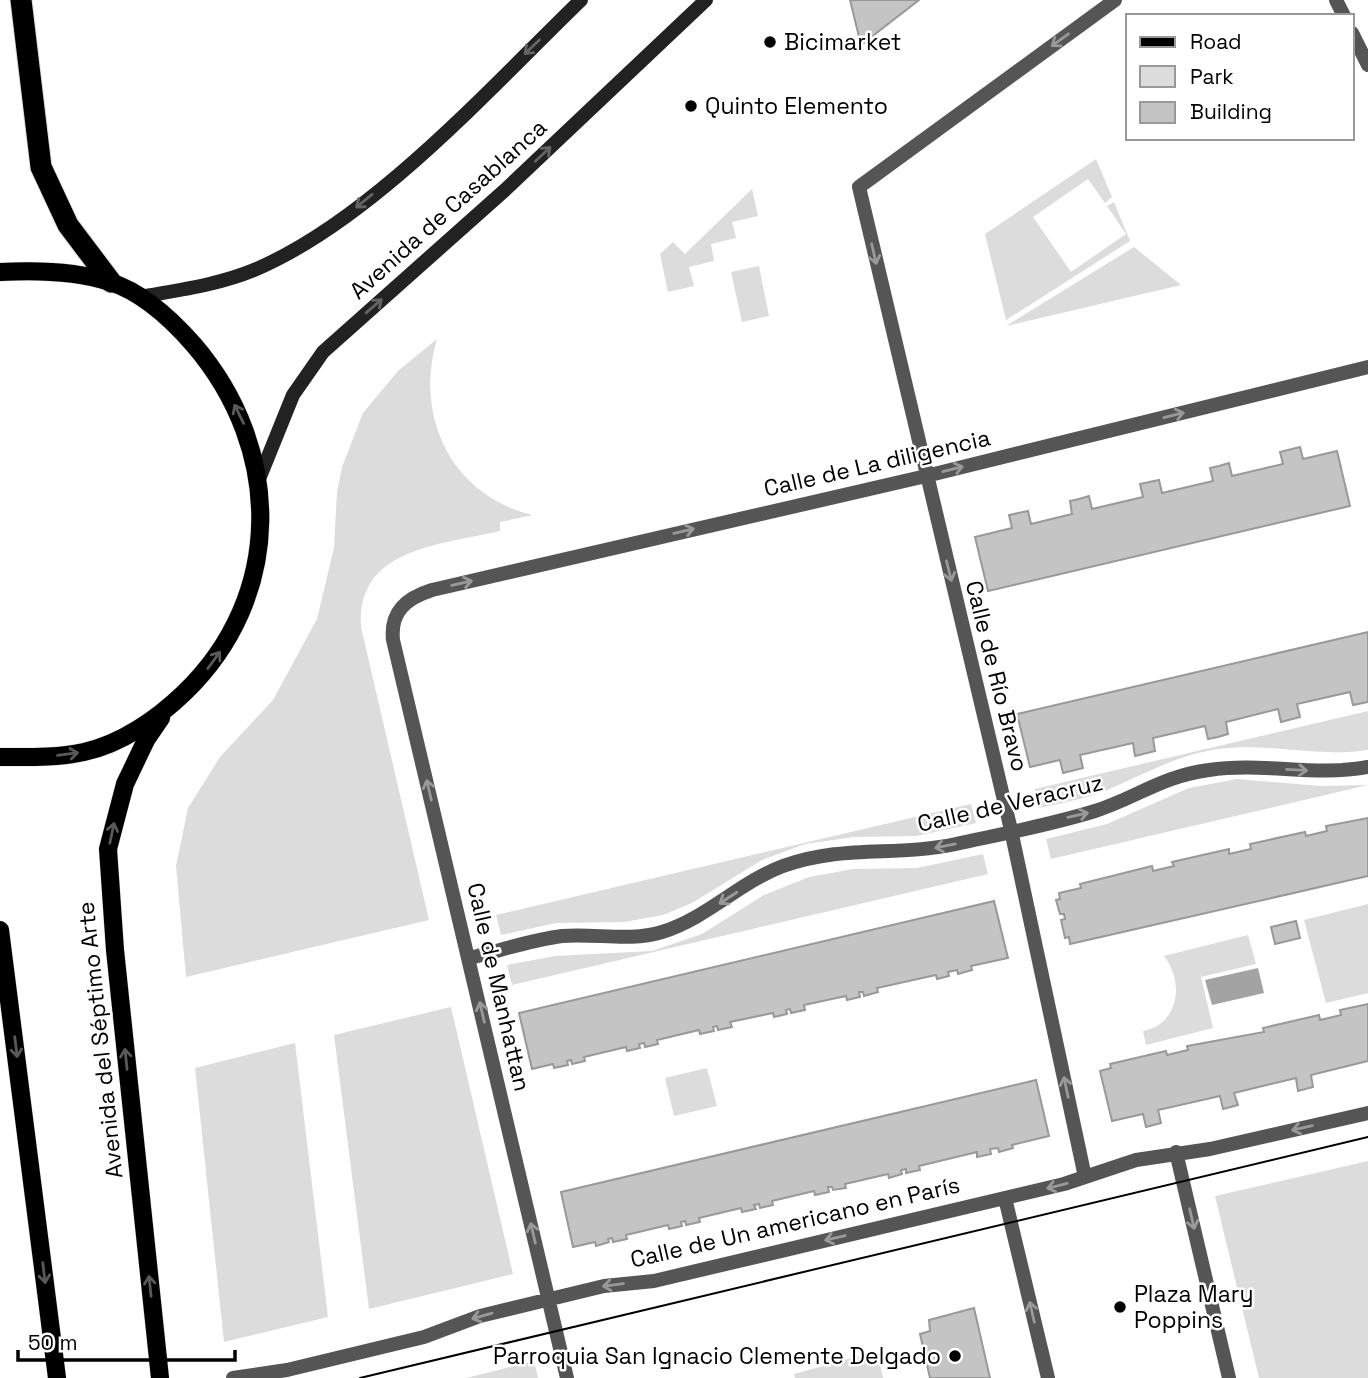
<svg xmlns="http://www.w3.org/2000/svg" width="1368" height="1378" font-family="'Space Grotesk',sans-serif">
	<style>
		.green { fill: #dcdcdc }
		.water { fill: #a3a3a3 }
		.building { fill: #c4c4c4; stroke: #999; stroke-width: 2 }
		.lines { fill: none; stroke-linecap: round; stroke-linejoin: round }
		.primary-casing { stroke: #dbdbdb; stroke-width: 19 }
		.motorway-casing { stroke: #dbdbdb; stroke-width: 23 }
		.minor { stroke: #555; stroke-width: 14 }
		.secondary { stroke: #222; stroke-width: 14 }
		.primary { stroke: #000; stroke-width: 18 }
		.motorway { stroke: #000; stroke-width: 21 }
		.tram { stroke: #000; stroke-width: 2 }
		.oneway { stroke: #999 }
		.oneway2 { stroke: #646464 }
		.oneway3 { stroke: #595959 }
		.poi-dot { fill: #000; stroke: #fff; stroke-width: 2.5 }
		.labels { text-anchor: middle; stroke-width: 5; stroke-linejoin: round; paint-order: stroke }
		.poi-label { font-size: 23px; fill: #000; stroke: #fff; text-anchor: start }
		.street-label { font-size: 23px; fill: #000; stroke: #fff }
	</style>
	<rect width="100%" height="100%" fill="#fff"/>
	<path class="green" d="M1096 159 1112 197 1105 203 1088 179 1033 217 1071 272 1126 234 1107 206 1114 202 1130 241 1006 320 985 234Z
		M752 189 758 216 732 222 736 238 711 244 714 261 689 267 694 286 668 292 660 254 673 242 685 254Z
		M1134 247 1181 285 1006 326Z
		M759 266 769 316 742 322 731 272Z
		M437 339C414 416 451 496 533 515L500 522V531C442 545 356 547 361 627L429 920 186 977 176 866 188 808 220 757 273 700 317 619 334 548 337 492 342 467 363 413 398 371Z
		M1368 711V750C1317 758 1268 742 1218 749 1171 756 1139 778 1097 794 1078 800 1058 804 1039 808L1035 789Z
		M1237 779 1321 786 1368 785 1051 859 1046 839 1107 824 1189 788Z
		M971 804 976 823 916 836 854 837 805 844 762 860 692 903 663 915 624 922 556 923 501 935 496 915Z
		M983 854 988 874 512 985 507 965 555 956 652 951 702 934 764 895 809 877 853 869 917 868Z
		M1368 904V993L1326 1003 1304 920Z
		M1248 935 1256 964 1201 977 1213 1028 1146 1045 1143 1031C1180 1024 1184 981 1164 956Z
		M451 1007 513 1274 369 1309 334 1035Z
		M295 1043 328 1317 224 1342 195 1068Z
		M707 1068 717 1106 674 1116 665 1078Z
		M1368 1161V1378H1259L1215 1196Z
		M877 1351 883 1378H795L794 1374Z
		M534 1361 538 1378H466Z"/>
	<path class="water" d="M1258 968 1264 993 1212 1005 1205 980Z"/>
	<path class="building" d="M850 0H919L861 45Z
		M1300 447 1303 459 1337 451 1350 506 988 591 975 537 1012 528 1009 515 1028 511 1031 524 1072 514 1070 501 1079 499 1089 496 1092 509 1143 497 1140 484 1159 480 1162 493 1213 481 1210 468 1219 466 1229 463 1232 476 1283 464 1280 452Z
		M1368 632V702L1353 705 1350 692 1297 704 1300 717 1281 722 1278 709 1226 722 1228 734 1218 737 1208 739 1205 726 1153 738 1155 751 1135 756 1133 743 1080 755 1083 768 1063 773 1060 760 1030 767 1017 714Z
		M1368 818V876L1070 944 1069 937 1065 938 1061 920 1065 919 1064 914H1060L1056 900 1060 899 1059 893 1081 888 1080 884 1152 866 1153 871 1174 866 1172 862 1229 849V854L1251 849 1250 844 1305 832 1306 836 1327 831 1326 826Z
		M994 901 1008 958 971 966 972 970 958 974 957 970 948 972 949 976 937 979 936 975 877 988 878 992 864 996 863 992H859L860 997 847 1000 846 996 804 1005 805 1010 791 1013 790 1009 786 1010 787 1014 774 1017 773 1013 730 1022 732 1027 718 1030 717 1026 713 1027 714 1031 700 1034 699 1030 657 1040 658 1044 645 1047 644 1043 639 1044 640 1048 627 1051 626 1047 584 1057 585 1061 572 1064 571 1060 567 1061 568 1065 554 1068 553 1064 532 1069 519 1013Z
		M1296 921 1300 938 1275 944 1271 927Z
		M1368 1004V1061L1311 1075 1313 1087 1298 1091 1296 1078 1234 1093 1238 1105 1223 1109 1220 1096 1158 1110 1161 1123 1146 1127 1143 1114 1112 1121 1100 1071 1111 1068 1110 1064 1166 1051 1167 1055 1188 1050 1187 1046 1264 1032 1263 1028 1319 1015 1320 1020 1341 1015 1340 1010Z
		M1036 1080 1049 1136 1012 1145 1013 1148 999 1152 998 1148 990 1149 991 1154 977 1157V1152L919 1166 920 1170 906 1173V1169L901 1170 902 1174 889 1178 888 1174 845 1184 846 1188 833 1190 832 1187H828L829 1192 815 1195 814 1191 772 1201 773 1205 760 1208 759 1204 754 1205 756 1209 742 1212 741 1208 699 1218 700 1222 686 1225 685 1221 681 1222 682 1226 669 1229 668 1225 626 1235 627 1239 613 1242 612 1238 608 1239 609 1242 596 1246 595 1242 573 1247 561 1192Z
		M974 1308 990 1378H930L920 1334 930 1331 929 1320Z"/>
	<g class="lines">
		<g class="primary-casing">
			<path id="primary" d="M0 272C36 270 76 271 110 282 142 292 173 321 194 345 283 449 285 596 184 693 157 719 121 744 84 752 57 758 28 757 0 757
				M0 930 57 1378
				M160 1378 115 950 108 849 125 784 146 740 161 718"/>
		</g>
		<g class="motorway-casing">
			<path id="motorway" d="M21 0 41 167 68 225 111 282"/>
		</g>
		<path class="minor" d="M1336 0 1344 16
			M1352 33 1368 65
			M469 958C499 951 531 940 562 936 596 933 629 942 662 932 707 918 740 882 783 866 845 844 895 857 956 844 1002 834 1050 825 1095 811 1136 798 1162 776 1209 770 1262 762 1315 777 1368 767
			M1176 1152 1229 1378
			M1085 1177 1011 830 859 187 1115 0
			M1005 1198 1048 1378
			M233 1378 287 1370 424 1337 480 1316 604 1286 654 1281 1064 1184 1136 1160 1210 1149 1368 1113
			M567 1378 393 640C390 611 407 598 432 590L926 476 1368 367"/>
		<path class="secondary" d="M140 297C178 290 218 285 254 270 371 221 489 89 581 0
			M259 479 293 395 323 352 505 190 706 0"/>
		<use href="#primary" class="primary"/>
		<use href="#motorway" class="motorway"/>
		<path class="tram" d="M360 1378 1368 1137"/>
	</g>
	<defs><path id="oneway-shaft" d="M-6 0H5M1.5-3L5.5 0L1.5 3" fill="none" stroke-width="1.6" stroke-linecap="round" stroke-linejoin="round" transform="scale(1.75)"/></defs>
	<g class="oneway">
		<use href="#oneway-shaft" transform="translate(1060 40) rotate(144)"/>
		<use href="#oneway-shaft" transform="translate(874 254) rotate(77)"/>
		<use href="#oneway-shaft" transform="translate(1174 415) rotate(-14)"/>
		<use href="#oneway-shaft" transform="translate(953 469) rotate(-14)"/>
		<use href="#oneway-shaft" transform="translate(684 531) rotate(-13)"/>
		<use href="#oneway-shaft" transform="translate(949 571) rotate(76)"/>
		<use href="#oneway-shaft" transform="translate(462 583) rotate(-13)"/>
		<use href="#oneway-shaft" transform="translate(1297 770) rotate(3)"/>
		<use href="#oneway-shaft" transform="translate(429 790) rotate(-103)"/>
		<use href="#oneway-shaft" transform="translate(1078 815) rotate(-13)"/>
		<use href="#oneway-shaft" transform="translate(945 846) rotate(169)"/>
		<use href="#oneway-shaft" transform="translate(728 898) rotate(147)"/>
		<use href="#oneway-shaft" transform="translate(482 1012) rotate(-103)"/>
		<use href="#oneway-shaft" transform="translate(1066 1087) rotate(-102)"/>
		<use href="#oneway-shaft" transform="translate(1302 1128) rotate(167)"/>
		<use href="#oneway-shaft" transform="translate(1057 1186) rotate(166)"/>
		<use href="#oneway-shaft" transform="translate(1192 1219) rotate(77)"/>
		<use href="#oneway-shaft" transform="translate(533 1233) rotate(-103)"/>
		<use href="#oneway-shaft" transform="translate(835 1238) rotate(167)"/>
		<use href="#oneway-shaft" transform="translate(613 1285) rotate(173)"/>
		<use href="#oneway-shaft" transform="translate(1032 1312) rotate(-103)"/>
		<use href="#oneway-shaft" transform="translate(482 1316) rotate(164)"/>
	</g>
	<g class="oneway2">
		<use href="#oneway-shaft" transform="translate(532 47) rotate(136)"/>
		<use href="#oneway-shaft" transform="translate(543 154) rotate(-43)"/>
		<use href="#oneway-shaft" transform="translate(364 201) rotate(141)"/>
		<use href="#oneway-shaft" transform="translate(374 306) rotate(-41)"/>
	</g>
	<g class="oneway3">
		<use href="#oneway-shaft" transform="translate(239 414) rotate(-116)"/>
		<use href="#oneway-shaft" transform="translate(214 660) rotate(-54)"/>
		<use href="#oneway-shaft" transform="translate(68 754) rotate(-7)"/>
		<use href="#oneway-shaft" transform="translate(112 833) rotate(-78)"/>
		<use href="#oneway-shaft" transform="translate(16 1047) rotate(83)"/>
		<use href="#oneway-shaft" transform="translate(126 1059) rotate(-96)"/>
		<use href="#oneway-shaft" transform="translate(44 1273) rotate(83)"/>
		<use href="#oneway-shaft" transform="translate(150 1286) rotate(-96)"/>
	</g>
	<g class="poi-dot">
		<circle cx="770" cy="42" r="7"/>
		<circle cx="691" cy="106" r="7"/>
		<circle cx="1120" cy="1307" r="7"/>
		<circle cx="955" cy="1356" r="7"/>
	</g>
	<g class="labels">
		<g class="poi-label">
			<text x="784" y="50">Bicimarket</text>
			<text x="705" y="114">Quinto Elemento</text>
			<text x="1134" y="1302">Plaza Mary<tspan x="1134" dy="26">Poppins</tspan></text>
			<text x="941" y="1364" text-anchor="end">Parroquia San Ignacio Clemente Delgado</text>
		</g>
		<g class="street-label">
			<text transform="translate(448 209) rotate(-42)" y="8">Avenida de Casablanca</text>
			<text transform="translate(877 463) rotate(-13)" y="8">Calle de La diligencia</text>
			<text transform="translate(997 676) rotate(76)" y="8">Calle de Río Bravo</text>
			<text transform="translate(1010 803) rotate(-13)" y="8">Calle de Veracruz</text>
			<text transform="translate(499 987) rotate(77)" y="8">Calle de Manhattan</text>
			<text transform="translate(100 1040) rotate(-96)" y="8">Avenida del Séptimo Arte</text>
			<text transform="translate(795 1222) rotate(-13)" y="8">Calle de Un americano en París</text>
		</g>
	</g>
	<rect x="1126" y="14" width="228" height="126" fill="#ffffff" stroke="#999999" stroke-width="2"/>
	<rect x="1140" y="37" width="35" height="10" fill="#000000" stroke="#999999" stroke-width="2"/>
	<text x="1190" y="49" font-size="21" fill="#000000">Road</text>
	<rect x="1140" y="66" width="35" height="21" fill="#dcdcdc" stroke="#999999" stroke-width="2"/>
	<text x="1190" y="84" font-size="21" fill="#000000">Park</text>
	<rect x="1140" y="102" width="35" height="21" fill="#c4c4c4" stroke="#999999" stroke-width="2"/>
	<text x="1190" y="119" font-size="21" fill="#000000">Building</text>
	<path d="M18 1350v10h217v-10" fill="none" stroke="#000000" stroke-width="3.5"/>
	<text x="28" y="1350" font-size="21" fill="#000000" stroke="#ffffff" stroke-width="5" paint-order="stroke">50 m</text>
</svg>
